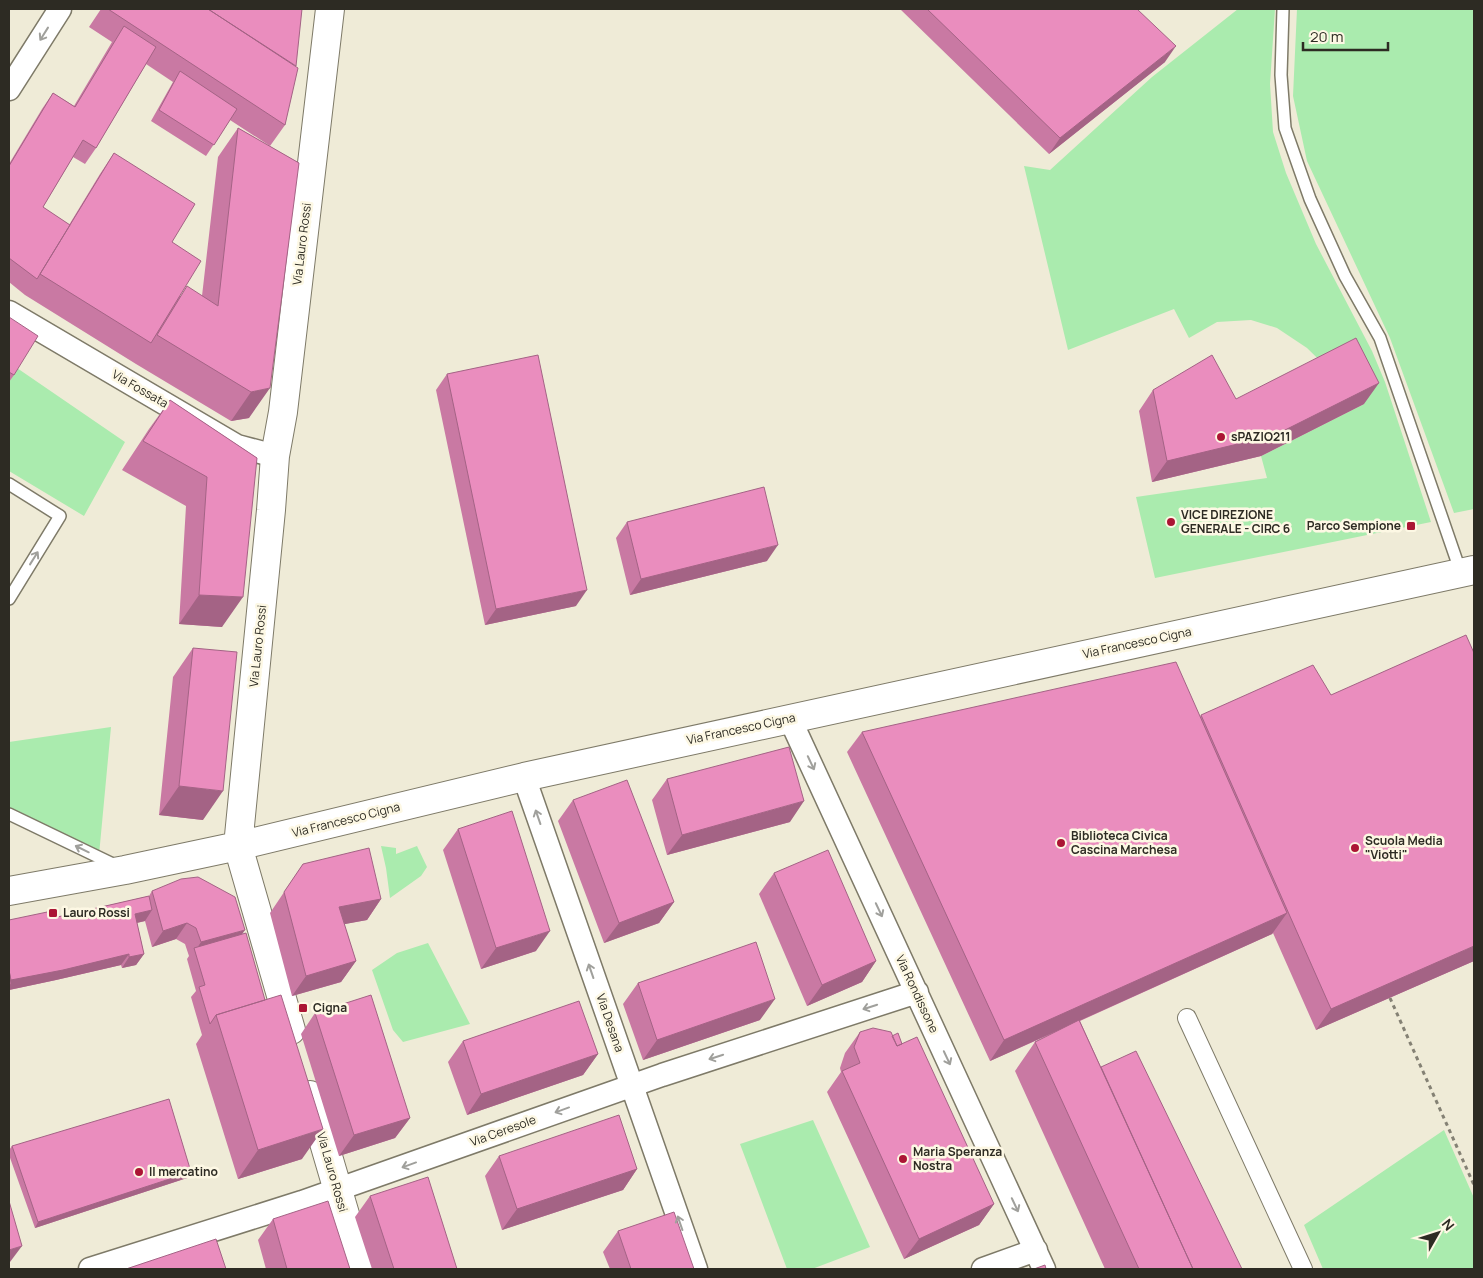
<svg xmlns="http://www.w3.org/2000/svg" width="1483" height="1278" font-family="Manrope,sans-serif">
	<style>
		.green { fill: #aaebae }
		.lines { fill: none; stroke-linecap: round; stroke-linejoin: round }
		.service-casing { stroke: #7e7a68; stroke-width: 14 }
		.pedestrian-casing { stroke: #7e7a68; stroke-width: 20 }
		.minor-casing { stroke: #7e7a68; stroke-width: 25 }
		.tertiary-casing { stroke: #7e7a68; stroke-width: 30 }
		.path { stroke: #848174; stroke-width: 3; stroke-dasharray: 4 4; stroke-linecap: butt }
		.service { stroke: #fff; stroke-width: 11 }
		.pedestrian { stroke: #fff; stroke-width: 18 }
		.minor { stroke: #fff; stroke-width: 22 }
		.tertiary { stroke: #fff; stroke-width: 28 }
		.wall { fill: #c979a3 }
		.shaded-wall { fill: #a46385 }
		.building { fill: #ea8dbe; stroke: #a46385 }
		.oneway { stroke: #a0a09c }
		.poi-dot { fill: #ab1534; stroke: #fdf8e4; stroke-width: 2 }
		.labels { text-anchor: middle; stroke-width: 5; stroke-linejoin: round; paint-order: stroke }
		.street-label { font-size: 12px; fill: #2d2b23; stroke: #fdf8e4 }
		.poi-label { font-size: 12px; font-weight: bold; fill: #2d2b23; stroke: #fdf8e4; text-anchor: start }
	</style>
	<rect width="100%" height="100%" fill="#efebd7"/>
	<path class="green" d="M1238 9H1275L1270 84 1273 132 1286 173 1316 244 1372 351 1385 382 1431 522 1155 578 1136 497 1267 478 1261 456 1364 404 1307 348 1277 328 1251 320 1217 322 1189 338 1174 309 1068 350 1024 166 1050 170 1152 77Z
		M1297 9H1474V509L1454 513 1390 338 1307 161 1293 96Z
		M17 368 125 442 84 516 9 471V381Z
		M111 727 99 855 9 808V742Z
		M381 846 396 848V854L417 846 427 867 421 876 390 898 386 868Z
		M428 943 470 1024 403 1042 393 1030 372 970 397 953Z
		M813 1120 870 1247 812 1269H787L740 1144Z
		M1444 1130 1474 1198V1269H1323L1304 1225Z"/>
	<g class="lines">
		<g class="service-casing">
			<path id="service" d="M1283 9 1281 75 1285 128 1310 199 1345 276 1380 338 1461 573
				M9 484 60 516 9 599
				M9 814 117 866"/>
		</g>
		<g class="pedestrian-casing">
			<path id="pedestrian" d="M1187 1018 1303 1269"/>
		</g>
		<g class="minor-casing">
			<path id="minor" d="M9 89 60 9
				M9 312 237 446 275 456
				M790 719 1044 1269
				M524 777 696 1269
				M90 1269 302 1202 662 1075 917 992
				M983 1269 1036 1250"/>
		</g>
		<g class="tertiary-casing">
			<path id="tertiary" d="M9 891 125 870 238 846 524 777 1474 570
				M291 1030 238 846 271 510 275 456 283 412 330 9
				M310 1095 361 1269"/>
		</g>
		<path class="path" d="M1390 998 1474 1185"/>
		<use href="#service" class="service"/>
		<use href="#pedestrian" class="pedestrian"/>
		<use href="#minor" class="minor"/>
		<use href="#tertiary" class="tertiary"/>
	</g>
	<path class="wall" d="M101 9H302L285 125 270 146 230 120 206 156 151 121 173 82 146 64 96 148 85 164 73 157 43 207 69 225 100 174 114 153 172 242 179 296H202L218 157 238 128 299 163 249 418 231 421 136 364 25 295 9 282V164L42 109 53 93 74 106 112 42 89 27Z
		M900 9H1137L1165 62 1049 154Z
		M9 317 14 375 9 382Z
		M447 374 576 606 485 625 436 390Z
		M1153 390 1236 399 1364 404 1261 456 1152 482 1139 411Z
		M170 400 257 458 222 627 179 624 186 506 122 470 149 429Z
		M627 522 767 561 630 595 616 538Z
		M193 648 203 820 159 815 173 677Z
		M1201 715 1474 961 1316 1030 1273 933 1272 934 1080 1021 1101 1067 1242 1269H1105L1015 1071 1035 1042 1062 1029 990 1061 847 752 862 732 1200 717Z
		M667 779 790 822 667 855 652 800Z
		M573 800 674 902 659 923 604 943 558 821Z
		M458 829 536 951 481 969 443 850Z
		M303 864 381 899 367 920 344 924 356 961 341 982 292 996 270 913Z
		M774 873 876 961 862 982 807 1006 759 894Z
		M152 891 241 935 302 1159 238 1179 196 1044 202 1035 191 997 196 991 187 959 189 956 185 944 176 939 152 947 145 921 137 923 144 954 136 965 122 968 121 965 56 980 9 990V920L53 918 149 896Z
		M638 983 760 1020 643 1060 623 1004Z
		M315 1013 410 1118 395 1138 339 1156 301 1034Z
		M860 1032 892 1036 902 1044 994 1204 979 1225 904 1259 827 1092 841 1072 840 1068 845 1053Z
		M463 1041 598 1054 583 1075 467 1115 448 1062Z
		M12 1146 187 1178 35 1228 9 1155V1150Z
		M499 1156 637 1169 623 1190 502 1230 485 1176Z
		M370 1196 457 1269H372L355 1217Z
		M273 1219 350 1269H266L258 1240Z
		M618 1231 694 1269H610L603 1252Z"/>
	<path class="shaded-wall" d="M1176 46 1165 62 1049 154 1060 138Z
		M1379 383 1364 404 1261 456 1152 482 1167 461Z
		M270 388 249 418 231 421 251 392Z
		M778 545 767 561 630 595 641 579Z
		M587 590 576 606 485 625 496 609Z
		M199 595 243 597 222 627 179 624Z
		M179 786 223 791 203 820 159 815Z
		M804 801 790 822 667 855 682 835Z
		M381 899 367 920 324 928 339 907Z
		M674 902 659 923 604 943 619 923Z
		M152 910 145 921 127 925 135 914Z
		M1287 913 1272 934 990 1061 1004 1040Z
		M187 923 176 939 152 947 163 931Z
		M245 930 234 946 195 951 201 942Z
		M550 931 536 951 481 969 496 948Z
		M1474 946V961L1316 1030 1331 1009Z
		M129 954 121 965 56 980 9 990V980Z
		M144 954 136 965 122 968 129 957Z
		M356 961 341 982 292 996 306 976Z
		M876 961 862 982 807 1006 822 985Z
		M775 999 760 1020 643 1060 657 1040Z
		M598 1054 583 1075 467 1115 481 1094Z
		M410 1118 395 1138 339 1156 354 1135Z
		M323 1129 302 1159 238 1179 258 1150Z
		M637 1169 623 1190 502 1230 517 1209Z
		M191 1172 187 1178 35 1228 38 1222Z
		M994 1204 979 1225 904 1259 919 1239Z
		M22 1246 10 1262H9V1250Z"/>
	<path class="building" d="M108 9H208L298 68 285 125Z
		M208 9H302L296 66Z
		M927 9H1137L1176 46 1060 138Z
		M124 26 156 47 96 148 83 140 43 207 70 225 37 279 9 258V166L53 93 75 107Z
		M180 71 237 109 214 145 159 110Z
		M238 128 299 163 270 388 251 392 157 335 187 286 218 306Z
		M114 153 195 204 172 242 201 261 151 343 40 274Z
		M9 317 38 336 14 375 9 372Z
		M1356 338 1379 383 1275 435 1167 461 1153 390 1212 355 1236 399Z
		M538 355 587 590 496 609 447 374Z
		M170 400 257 458 243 597 199 595 207 477 143 441Z
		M764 487 778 545 641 579 627 522Z
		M1466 635 1474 653V946L1331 1009 1201 715 1313 665 1331 695Z
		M193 648 237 652 223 791 179 786Z
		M1176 662 1287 913 1004 1040 862 732Z
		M789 747 804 801 682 835 667 779Z
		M627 780 674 902 619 923 573 800Z
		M512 811 550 931 496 948 458 829Z
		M369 848 381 899 339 907 356 961 306 976 284 892 303 864Z
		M828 850 876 961 822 985 774 873Z
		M198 877 235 897 245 930 201 942 196 928 187 923 163 931 152 891 181 879Z
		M149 896 152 910 135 914 144 954 129 957V954L63 970 11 980 9 970V920L52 911 53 918Z
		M246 933 265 1000 216 1015 210 1024 199 987 205 985 194 948Z
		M756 942 775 999 657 1040 638 983Z
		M9 970 11 984 9 985Z
		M281 995 323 1129 258 1150 216 1015Z
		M371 995 410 1118 354 1135 315 1013Z
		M579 1001 598 1054 481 1094 463 1041Z
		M1079 1020 1193 1269H1139L1035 1042Z
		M873 1028 891 1032 897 1046 917 1037 994 1204 919 1239 842 1071 860 1063 854 1047 860 1032Z
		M898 1033 902 1044 897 1046 892 1036Z
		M1136 1051 1242 1269H1193L1101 1067Z
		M169 1099 191 1172 38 1222 12 1146Z
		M619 1115 637 1169 517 1209 499 1156Z
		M428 1177 457 1269H394L370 1196Z
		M9 1201 22 1246 9 1250Z
		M328 1201 350 1269H287L273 1219Z
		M674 1212 694 1269H631L618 1231Z
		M216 1239 226 1269H126Z
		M1045 1265 1046 1269H1034Z"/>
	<defs><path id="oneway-shaft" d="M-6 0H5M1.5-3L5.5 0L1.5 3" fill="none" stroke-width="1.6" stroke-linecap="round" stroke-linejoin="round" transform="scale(1.25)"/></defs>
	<g class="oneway">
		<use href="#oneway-shaft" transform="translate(44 34) rotate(122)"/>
		<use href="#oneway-shaft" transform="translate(34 558) rotate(-58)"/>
		<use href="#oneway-shaft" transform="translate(811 763) rotate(65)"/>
		<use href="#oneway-shaft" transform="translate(538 817) rotate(-109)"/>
		<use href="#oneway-shaft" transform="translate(82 849) rotate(-154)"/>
		<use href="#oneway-shaft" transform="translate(879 910) rotate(65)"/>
		<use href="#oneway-shaft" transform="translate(591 971) rotate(-109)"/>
		<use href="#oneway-shaft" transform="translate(870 1007) rotate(162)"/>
		<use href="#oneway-shaft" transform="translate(716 1057) rotate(162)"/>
		<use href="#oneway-shaft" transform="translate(947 1058) rotate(65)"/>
		<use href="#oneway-shaft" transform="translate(562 1110) rotate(160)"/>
		<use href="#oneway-shaft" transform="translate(409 1165) rotate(160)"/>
		<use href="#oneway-shaft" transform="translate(1015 1205) rotate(65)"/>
		<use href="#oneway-shaft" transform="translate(680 1223) rotate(-109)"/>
	</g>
	<g class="poi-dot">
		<circle cx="1221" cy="437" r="5"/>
		<circle cx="1171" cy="522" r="5"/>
		<rect x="1406" y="521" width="10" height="10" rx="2.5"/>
		<circle cx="1061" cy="843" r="5"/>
		<circle cx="1355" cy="848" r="5"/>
		<rect x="48" y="908" width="10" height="10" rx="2.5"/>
		<rect x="298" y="1003" width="10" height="10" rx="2.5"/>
		<circle cx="903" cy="1159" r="5"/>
		<circle cx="139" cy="1172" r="5"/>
	</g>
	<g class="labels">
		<g class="street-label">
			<text transform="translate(302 244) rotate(-83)" y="4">Via Lauro Rossi</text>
			<text transform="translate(140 389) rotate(30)" y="4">Via Fossata</text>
			<text transform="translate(1137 643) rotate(-12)" y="4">Via Francesco Cigna</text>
			<text transform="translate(258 646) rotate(-84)" y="4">Via Lauro Rossi</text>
			<text transform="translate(741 729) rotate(-12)" y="4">Via Francesco Cigna</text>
			<text transform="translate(346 820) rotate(-14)" y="4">Via Francesco Cigna</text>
			<text transform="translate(917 994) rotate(65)" y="4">Via Rondissone</text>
			<text transform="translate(610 1023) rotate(71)" y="4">Via Desana</text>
			<text transform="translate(503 1131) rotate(-20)" y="4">Via Ceresole</text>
			<text transform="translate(332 1172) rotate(74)" y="4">Via Lauro Rossi</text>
		</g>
		<g class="poi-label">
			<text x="1231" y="441">sPAZIO211</text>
			<text x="1181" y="519">VICE DIREZIONE<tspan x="1181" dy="14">GENERALE - CIRC 6</tspan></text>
			<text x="1401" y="530" text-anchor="end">Parco Sempione</text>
			<text x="1071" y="840">Biblioteca Civica<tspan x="1071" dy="14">Cascina Marchesa</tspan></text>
			<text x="1365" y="845">Scuola Media<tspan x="1365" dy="14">"Viotti"</tspan></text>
			<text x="63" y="917">Lauro Rossi</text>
			<text x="313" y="1012">Cigna</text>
			<text x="913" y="1156">Maria Speranza<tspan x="913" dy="14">Nostra</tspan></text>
			<text x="149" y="1176">Il mercatino</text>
		</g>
	</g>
	<rect width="1483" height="1278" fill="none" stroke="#2d2b23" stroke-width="20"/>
	<g transform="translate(1438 1233) rotate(51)" stroke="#fdf8e4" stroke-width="4" paint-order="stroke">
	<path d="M0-4L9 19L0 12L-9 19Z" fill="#2d2b23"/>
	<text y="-8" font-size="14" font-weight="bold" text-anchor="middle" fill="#2d2b23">N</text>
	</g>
	<path d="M1303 42v8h85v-8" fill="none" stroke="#2d2b23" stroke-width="2.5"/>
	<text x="1310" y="42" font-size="15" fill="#2d2b23" stroke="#fdf8e4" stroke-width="4" paint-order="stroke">20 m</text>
</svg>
